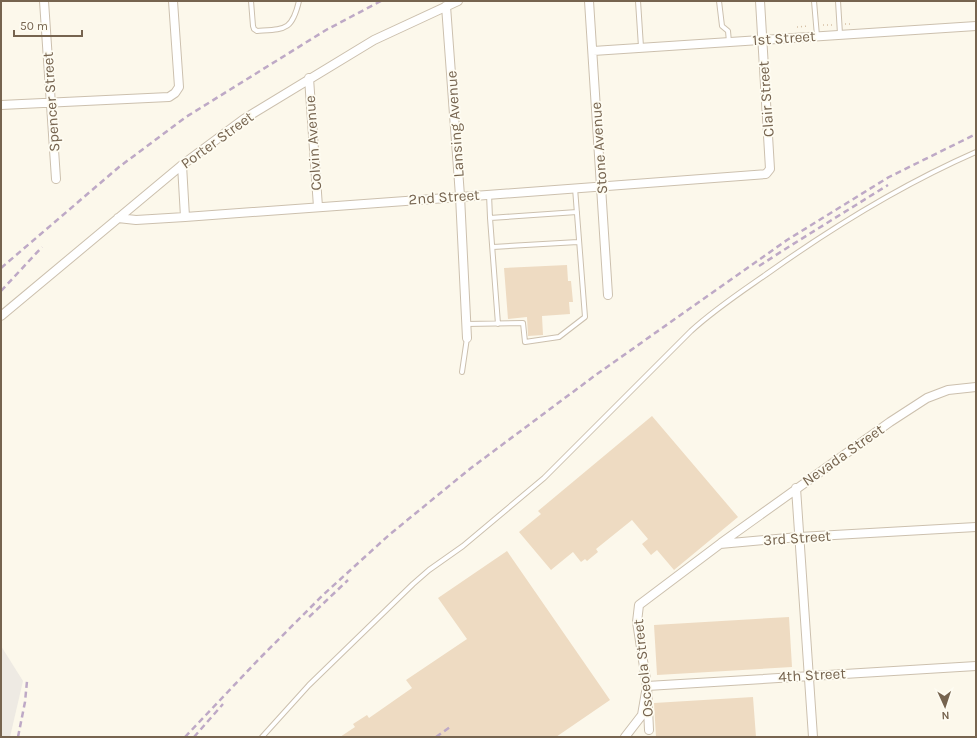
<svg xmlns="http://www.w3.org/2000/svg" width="977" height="738" font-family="Karla,sans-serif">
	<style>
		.industrial { fill: #eeeae3 }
		.building { fill: #eedbc2 }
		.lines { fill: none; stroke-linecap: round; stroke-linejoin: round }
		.lane-casing { stroke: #ccc0ae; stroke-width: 6 }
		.street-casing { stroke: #ccc0ae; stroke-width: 10 }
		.path { stroke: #d6c1a6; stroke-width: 1.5; stroke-dasharray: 1 3; stroke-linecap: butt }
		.lane { stroke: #fff; stroke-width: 4 }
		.street { stroke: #fff; stroke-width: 8 }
		.rail { stroke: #bea9c6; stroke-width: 2.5; stroke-dasharray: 6 4; stroke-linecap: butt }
		.labels { text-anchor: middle; stroke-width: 3.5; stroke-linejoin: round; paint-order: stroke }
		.street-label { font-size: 15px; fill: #76644f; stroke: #fefcf2 }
	</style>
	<rect width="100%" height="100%" fill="#fcf8eb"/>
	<path class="industrial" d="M1 646 23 681 10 737H1Z"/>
	<path class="building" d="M567 265 568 281H571L573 302H569L570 314 542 316 543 335 528 336 527 317 508 319 504 268Z
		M652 416 738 517 674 570 657 550 651 555 642 544 648 539 632 520 596 549 598 552 587 561 585 559 581 562 573 552 551 570 519 532 541 514 538 511Z
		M507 551 610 700 556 737H340L355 727 353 724 367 715 369 718 412 688 406 680 467 639 438 598Z
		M789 617 792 667 657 675 654 625Z
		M753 697 756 737H656L654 703Z"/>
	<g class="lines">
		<g class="lane-casing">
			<path id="lane" d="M251 1 253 26 254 29 257 31C285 29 292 31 299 1
				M638 1 641 47
				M719 1 722 26 728 31 729 42
				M814 1 817 36
				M838 1 840 34
				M489 194 490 218
				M493 247 578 242
				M466 324 523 323 525 342 559 337 585 317 575 188
				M498 324 490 218 577 212
				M462 372 467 338
				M262 737 309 685 413 584 429 570 463 546 544 478 691 331C716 308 744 290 771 271 836 225 903 184 976 152"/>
		</g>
		<g class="street-casing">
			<path id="street" d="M44 1 56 179
				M589 1 608 295
				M446 6 460 196 467 338
				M593 51 976 26
				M309 78 318 207
				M1 105 169 97 175 93 179 87 173 1
				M182 165 185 217
				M118 218 136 220 185 217C379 202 572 190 766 174L770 169 760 1
				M1 316 182 165 244 119 374 40 458 1
				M796 488 813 737
				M721 543 890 422 927 398 948 390 976 387
				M649 730 647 686 637 622 639 605 720 544 799 537 976 527
				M625 737 642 715 647 686 976 666"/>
		</g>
		<path class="path" d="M845 24H851
			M823 25H833
			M797 27 809 26"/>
		<use href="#lane" class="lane"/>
		<use href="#street" class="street"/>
		<path class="rail" d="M759 266 790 246 888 185
			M1 268 119 167 186 117 326 30 381 1
			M1 291 42 247
			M309 617 348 580
			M18 737 25 702 27 681
			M185 737 260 658 323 595 389 535 471 468 597 374 787 240 889 177 976 134
			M194 737 223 704
			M436 737 450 727"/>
	</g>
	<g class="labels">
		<g class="street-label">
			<text transform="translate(784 38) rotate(-4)" y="5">1st Street</text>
			<text transform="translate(766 99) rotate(-94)" y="5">Clair Street</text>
			<text transform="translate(51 102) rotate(-94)" y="5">Spencer Street</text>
			<text transform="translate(455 124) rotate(-94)" y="5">Lansing Avenue</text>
			<text transform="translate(217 140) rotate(-36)" y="5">Porter Street</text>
			<text transform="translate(313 143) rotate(-94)" y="5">Colvin Avenue</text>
			<text transform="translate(599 148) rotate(-94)" y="5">Stone Avenue</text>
			<text transform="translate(444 197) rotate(-4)" y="5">2nd Street</text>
			<text transform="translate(843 455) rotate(-35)" y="5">Nevada Street</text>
			<text transform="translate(797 538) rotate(-4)" y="5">3rd Street</text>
			<text transform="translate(643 668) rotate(-96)" y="5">Osceola Street</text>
			<text transform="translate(812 675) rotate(-3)" y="5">4th Street</text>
		</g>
	</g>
	<rect width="977" height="738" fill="none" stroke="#76644f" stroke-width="4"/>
	<g transform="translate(945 706) rotate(177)" stroke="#fefcf2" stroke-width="3" paint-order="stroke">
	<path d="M0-3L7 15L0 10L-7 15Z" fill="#76644f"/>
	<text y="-6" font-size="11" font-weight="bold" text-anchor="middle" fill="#76644f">N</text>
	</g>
	<path d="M14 30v6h68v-6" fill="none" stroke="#76644f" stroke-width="2"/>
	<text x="20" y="30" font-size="12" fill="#76644f" stroke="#fefcf2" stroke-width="3" paint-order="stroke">50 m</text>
</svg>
